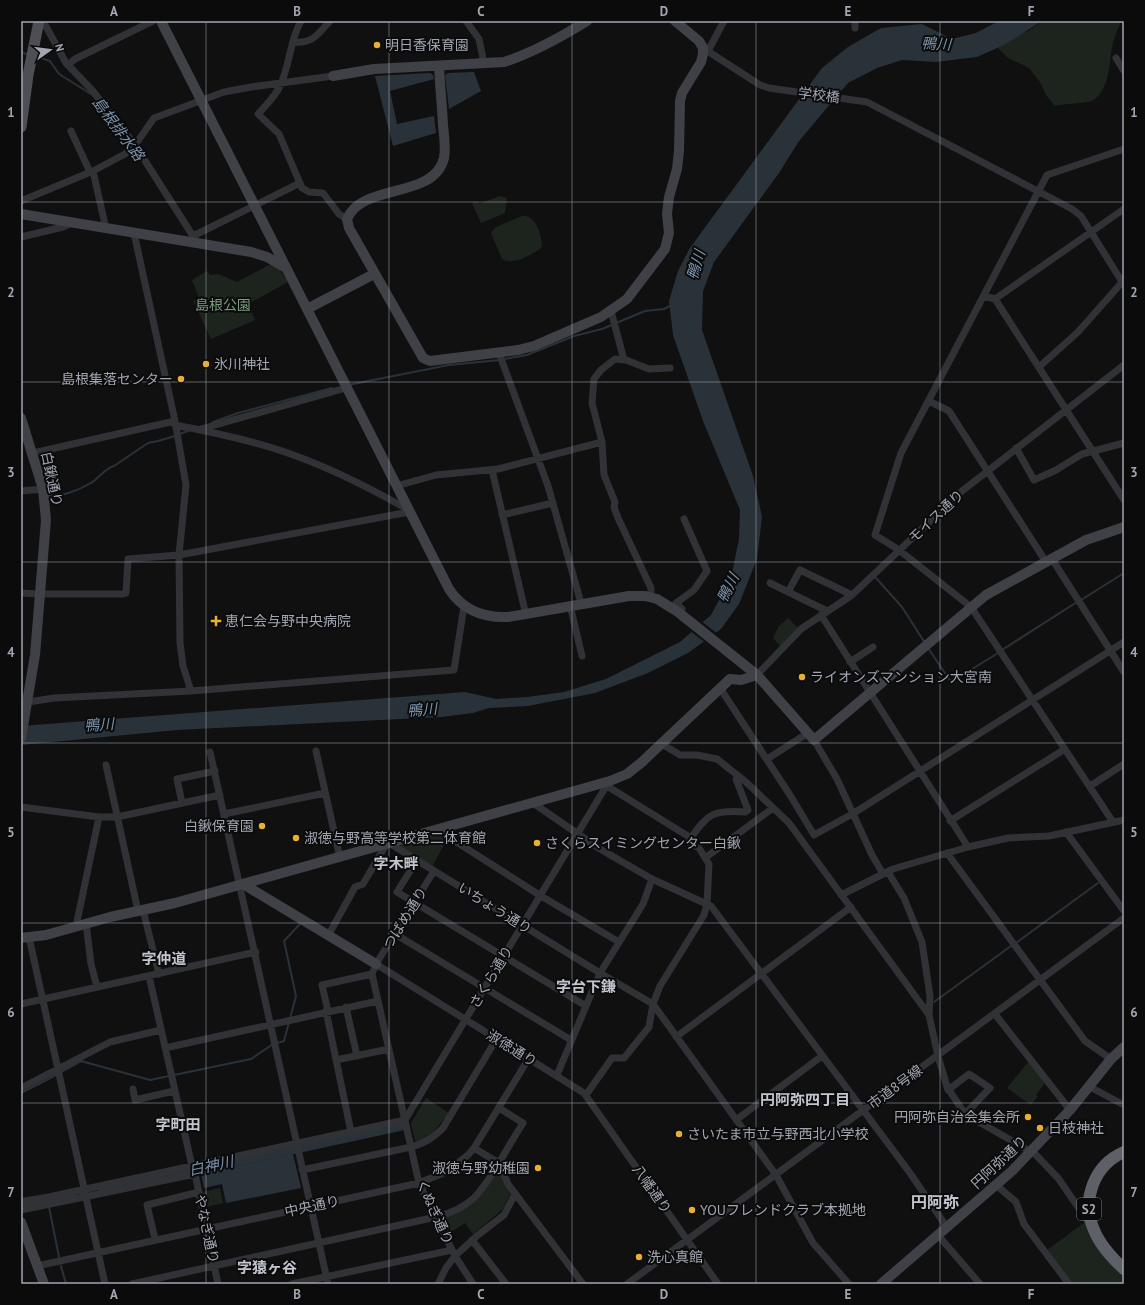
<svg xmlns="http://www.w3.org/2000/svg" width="1145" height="1305" font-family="'PT Sans','Noto Sans JP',sans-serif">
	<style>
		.green { fill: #1d241e }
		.water { fill: #2a3239 }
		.pier { fill: #101011 }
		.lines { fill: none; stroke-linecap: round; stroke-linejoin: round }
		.stream { stroke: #2a3239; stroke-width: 2 }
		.river { stroke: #2a3239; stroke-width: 12 }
		.street { stroke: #313236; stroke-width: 7 }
		.secondary { stroke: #3f4146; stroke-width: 10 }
		.primary { stroke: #4d4f55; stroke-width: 11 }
		.highway { stroke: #5d6067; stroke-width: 12 }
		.grid { fill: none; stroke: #a2a6b1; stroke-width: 1; stroke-opacity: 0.55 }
		.poi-dot { fill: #e8b032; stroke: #0b0b0c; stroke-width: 1.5 }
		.labels { text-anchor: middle; stroke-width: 4; stroke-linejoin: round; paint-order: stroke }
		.shield { fill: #0b0b0c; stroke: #757880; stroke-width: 1 }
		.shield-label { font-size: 13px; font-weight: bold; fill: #a2a6b1 }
		.poi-label { font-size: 14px; fill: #a2a6b1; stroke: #0b0b0c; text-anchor: start }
		.street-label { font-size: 14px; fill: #a2a6b1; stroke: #0b0b0c }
		.park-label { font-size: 14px; fill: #799c7d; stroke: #0b0b0c }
		.water-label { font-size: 15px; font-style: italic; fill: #7a93ac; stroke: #0b0b0c }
		.neighbourhood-label { font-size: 15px; font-weight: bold; fill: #c2c5ce; stroke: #0b0b0c }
		.quarter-label { font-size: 16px; font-weight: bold; fill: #c2c5ce; stroke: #0b0b0c }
		.neatline { fill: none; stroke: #a2a6b1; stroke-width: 1.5 }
		.grid-label { font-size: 13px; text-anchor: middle; font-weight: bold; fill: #a2a6b1 }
	</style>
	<rect width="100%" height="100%" fill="#101011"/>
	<path class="green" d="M1043 21H1121C1118 30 1113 39 1112 48 1109 65 1109 92 1092 101 1088 103 1062 104 1055 106L1046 95 1040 82 1029 68 1008 58 994 44 1028 31Z
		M500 196 507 198 505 213 481 223 472 203 478 201 479 204Z
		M522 216C535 214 542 235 542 246L539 250C529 255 513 266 502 259L491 233 496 227Z
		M271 264 278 267 288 282 248 304 255 320 211 339 193 301 199 298 192 280 207 271 210 275 218 274 237 282Z
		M788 618 798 628 780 646 773 638 779 626Z
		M437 834 446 841 432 867 401 848V843Z
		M1029 1061 1045 1083 1036 1095 1038 1096 1031 1105 1007 1088Z
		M426 1098 449 1113 432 1134 417 1142 415 1141 411 1123Z
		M497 1171 501 1172 512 1191 502 1210 473 1234 465 1223 448 1234 442 1220 443 1217C473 1205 480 1199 497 1171Z
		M220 1188 223 1203 206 1207 203 1192Z
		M1085 1222 1124 1275V1284H1073L1047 1250Z"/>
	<path class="water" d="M999 21H1042L1004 45 977 57 936 62 902 60 877 68 848 83 799 141 779 173 714 262 703 291 702 330 753 476 762 517 757 559 739 604 721 629 688 653 648 673 595 693 528 706 489 708 473 713 441 717 177 730 21 745V726L465 692 496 699 527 697 564 692 606 679 680 642 711 615 731 578 739 539 740 510 703 421 673 335 669 301 678 271 690 248 822 68 848 47 881 28 922 24 952 39 976 33Z
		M474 72 481 91 449 109 445 75 448 73Z
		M430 73 433 75 434 79 390 91 397 124 434 116 436 133 393 146 375 76Z
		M293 1154 301 1188 226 1203 222 1184 204 1188 201 1174Z"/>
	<path class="pier" d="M701 621 718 634 706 643 690 631Z"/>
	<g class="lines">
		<path class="stream" d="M21 52 29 55
			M35 56 50 61 59 74 91 94
			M504 359 527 355 574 336 602 329 645 311 664 309 672 305
			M348 385 449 365 500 360
			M213 422 238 413 332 388
			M180 434 190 430
			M47 495C60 498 79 490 91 483 99 478 104 469 114 466L148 443 158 441 175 436
			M876 578 902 607 925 643
			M1081 600 1124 573
			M928 648 951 682 998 653
			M1002 650 1077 602
			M1016 943 1098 883
			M934 1002 1011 946
			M277 1043 284 1041 296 996 284 941 300 924
			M61 1072 81 1061 150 1080 169 1076
			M174 1075 251 1059 273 1044
			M21 1093 58 1074
			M21 1199 46 1195
			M49 1207 59 1257
			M61 1266 66 1284"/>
		<path class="river" d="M104 1189 400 1125
			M32 1204 69 1197"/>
		<path class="street" d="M43 21 66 63 92 90 135 145 198 244
			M301 21C290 40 290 63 281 84 276 96 267 104 258 114L279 134 302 188 309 192 323 193 339 214 347 219
			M466 21 479 39 484 63
			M855 21V28
			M293 42C313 44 317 35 330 21
			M703 48 760 85 769 88 867 102 1072 209 1081 216 1124 285
			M708 51 724 21
			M1116 58 1124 71
			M68 65 75 59 153 21
			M71 131 90 172
			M93 171 106 229
			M21 201 93 171 125 154 135 145 154 118 224 92 251 87 333 76
			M134 233 175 421 186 485 179 555 180 643 183 666 191 691
			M193 236 300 183
			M21 237 63 227 72 223
			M984 296 995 299 1124 500
			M995 299 1124 209
			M611 311 624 360
			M499 353 548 486 581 603
			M1039 367 1078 332 1124 280
			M929 401 949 411 1046 562
			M175 425C212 432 250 440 285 452 326 466 370 488 407 509
			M201 429 346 388
			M1016 448 1034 480 1056 470 1082 454 1124 443
			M33 453 175 421
			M492 470 526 615
			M396 486 436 475 498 469 602 442
			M21 491 43 489
			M502 515 553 503
			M1052 559 1124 672
			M770 583 827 611
			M788 592 800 570 852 595
			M21 593 39 594H123L126 593 128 559 179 555 409 512
			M651 597V588L618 518 614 507 615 502 604 475 602 442 592 403 594 379 601 370 615 359 626 360 649 369 670 368
			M570 605 582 656
			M682 609 676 603 694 590 707 571 684 519
			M821 615 968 847
			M850 662 873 647
			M757 675 801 629 852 595 962 491 1124 365
			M720 688 790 795 814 835 854 813 1124 642
			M28 702 54 698 191 691 454 670 464 606
			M814 740 837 779 872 855 883 874
			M662 744 680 755H697L717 759 746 782 789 823 929 1015
			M316 751 340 858
			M210 752 328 1284
			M767 759 808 733
			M106 765 138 911
			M1090 786 1124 764
			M182 803 177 779 215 771
			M533 803 600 849 652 879 711 906 910 1173 946 1226
			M21 807 99 817H117L220 795
			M224 814 325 793
			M950 821 1065 749
			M1113 822 971 607 899 550 875 535 901 453 1047 175 1124 149
			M436 829 541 896 619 942
			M1066 832 1124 911
			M691 838C708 813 714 810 745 812L748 810 736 779 737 775
			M389 843 600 973 653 1004 776 1175 813 1243 849 1284
			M947 853 1085 1041 1111 1059
			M705 858 773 808
			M417 860 397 892 586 1006
			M434 871 376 964 372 974 419 1183 455 1256 473 1284
			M888 872 904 898 922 942 930 996 929 1015 938 1056 947 1087 965 1114 1035 1154 1058 1178 1089 1223
			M841 895 893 869 968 847 1008 838 1049 836 1124 820
			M143 910 159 974
			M86 923 91 964 97 987
			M76 926 99 817
			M395 934 571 1040
			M328 936 355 887 363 884 387 843
			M29 937 105 1284
			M376 964 584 1093 718 1284
			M149 976 192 1166
			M21 1004 256 952
			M346 1007 357 1056
			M326 1011 351 1132
			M328 1011 322 985 372 974
			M995 1014 1070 1110
			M676 1037 851 907
			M165 1048 378 1001
			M336 1060 389 1049
			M557 1075 600 973 643 904 652 879
			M1090 1087 1124 1105
			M21 1088 110 1042 161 1030
			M133 1089 135 1100 174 1091
			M948 1090 969 1074 990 1088 965 1114
			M586 1095 612 1058H624L649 1027 653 1004 660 986 704 915 707 904 709 864 699 848 689 842 691 838 607 786
			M405 1120 608 783
			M736 1120 822 1056
			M474 1148 499 1163 508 1184 583 1284
			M194 1169 218 1284
			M302 1170 411 1147C425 1143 433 1138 443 1128L497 1038
			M996 1185 1016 1202 1024 1224 1069 1284
			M21 1203 405 1120
			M21 1210 195 1174
			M937 1234 980 1284
			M155 1239 147 1205 199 1192
			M472 1240 506 1284
			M37 1266 419 1183 446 1172 468 1155 474 1148 529 1058
			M132 1284 436 1217C472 1208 481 1192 499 1163 507 1149 515 1136 523 1123L499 1108
			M292 1284 452 1250
			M438 1284 446 1268 455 1256 478 1235 504 1215 515 1194
			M627 1284 1124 918"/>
		<path class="secondary" d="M161 21 449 589C462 609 483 618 508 617L629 596H645L657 599 678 612 757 675 814 740 986 595 1086 540 1124 527
			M439 66C440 86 442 105 443 125 444 135 446 147 444 158 434 200 363 182 347 219L349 228 423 358 430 361 518 350 534 346 601 317 627 299 665 249 669 233 667 214 669 197 677 169 679 151 680 101 682 93 701 62 703 54V48L699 41 675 21
			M333 76 374 69 504 62C533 53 561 37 587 21
			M21 214 251 252 267 257 286 268
			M307 309 374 274
			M21 418 43 489 46 520 35 655 21 738
			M243 884 376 964
			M21 938 46 935 110 917 175 903 610 781 627 774 642 762 730 679 741 680 757 675
			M21 1222 44 1284
			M881 1284 1012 1171 1070 1110 1111 1059 1124 1047"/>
		<path class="primary" d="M21 127 28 75 39 21"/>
		<path class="highway" d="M1124 1152C1094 1165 1081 1200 1094 1230 1100 1245 1112 1258 1124 1269"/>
	</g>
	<path class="grid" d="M206 21V1284M389 21V1284M572 21V1284M756 21V1284M940 21V1284M21 202H1124M21 382H1124M21 562H1124M21 743H1124M21 923H1124M21 1103H1124"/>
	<g class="poi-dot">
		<circle cx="377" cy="45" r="4"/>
		<circle cx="206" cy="364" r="4"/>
		<circle cx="181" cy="379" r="4"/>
		<path d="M214 615h4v4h4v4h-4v4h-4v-4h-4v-4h4z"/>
		<circle cx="802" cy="677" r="4"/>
		<circle cx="262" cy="826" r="4"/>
		<circle cx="296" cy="838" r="4"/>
		<circle cx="537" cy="843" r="4"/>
		<circle cx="1028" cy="1117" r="4"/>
		<circle cx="1040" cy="1128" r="4"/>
		<circle cx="679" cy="1134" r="4"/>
		<circle cx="538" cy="1168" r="4"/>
		<circle cx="692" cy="1210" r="4"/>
		<circle cx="639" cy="1257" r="4"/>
	</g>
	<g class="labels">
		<rect class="shield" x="1077" y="1198" width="24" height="22" rx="3"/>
		<g class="shield-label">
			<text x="1089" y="1214">S2</text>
		</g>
		<g class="poi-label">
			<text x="385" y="50">明日香保育園</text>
			<text x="214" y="369">氷川神社</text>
			<text x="173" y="384" text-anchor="end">島根集落センター</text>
			<text x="225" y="626">恵仁会与野中央病院</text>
			<text x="810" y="682">ライオンズマンション大宮南</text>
			<text x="254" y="831" text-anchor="end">白鍬保育園</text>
			<text x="304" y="843">淑徳与野高等学校第二体育館</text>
			<text x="545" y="848">さくらスイミングセンター白鍬</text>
			<text x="1020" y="1122" text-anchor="end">円阿弥自治会集会所</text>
			<text x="1048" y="1133">日枝神社</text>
			<text x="687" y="1139">さいたま市立与野西北小学校</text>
			<text x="530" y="1173" text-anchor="end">淑徳与野幼稚園</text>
			<text x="700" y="1215">YOUフレンドクラブ本拠地</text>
			<text x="647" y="1262">洗心真館</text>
		</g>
		<g class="street-label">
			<text transform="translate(819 95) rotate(7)" y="5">学校橋</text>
			<text transform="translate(52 479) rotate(78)" y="5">白鍬通り</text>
			<text transform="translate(936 516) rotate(-43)" y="5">モイス通り</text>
			<text transform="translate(495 908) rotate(32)" y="5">いちょう通り</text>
			<text transform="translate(405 918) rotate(-58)" y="5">つばめ通り</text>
			<text transform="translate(491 977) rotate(-59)" y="5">さくら通り</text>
			<text transform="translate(512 1048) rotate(32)" y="5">淑徳通り</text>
			<text transform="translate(895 1087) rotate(-36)" y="5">市道8号線</text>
			<text transform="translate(999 1162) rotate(-43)" y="5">円阿弥通り</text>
			<text transform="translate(652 1189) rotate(55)" y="5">八幡通り</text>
			<text transform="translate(312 1206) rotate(-12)" y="5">中央通り</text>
			<text transform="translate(435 1212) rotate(66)" y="5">くぬぎ通り</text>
			<text transform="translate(207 1229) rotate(78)" y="5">やなぎ通り</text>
		</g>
		<g class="park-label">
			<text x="223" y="310">島根公園</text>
		</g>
		<g class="water-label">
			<text transform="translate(936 44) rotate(3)" y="5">鴨川</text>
			<text transform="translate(118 129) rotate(53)" y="5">島根排水路</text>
			<text transform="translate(696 265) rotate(-73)" y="5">鴨川</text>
			<text transform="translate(728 588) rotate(-63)" y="5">鴨川</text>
			<text transform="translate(422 710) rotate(-5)" y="5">鴨川</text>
			<text transform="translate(99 725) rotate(-4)" y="5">鴨川</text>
			<text transform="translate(211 1166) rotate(-12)" y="5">白神川</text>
		</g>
		<g class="neighbourhood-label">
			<text x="396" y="869">字木畔</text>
			<text x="164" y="964">字仲道</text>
			<text x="586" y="992">字台下鎌</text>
			<text x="805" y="1105">円阿弥四丁目</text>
			<text x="178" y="1130">字町田</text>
			<text x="267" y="1273">字猿ヶ谷</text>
		</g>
		<g class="quarter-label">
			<text x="935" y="1208">円阿弥</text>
		</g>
	</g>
	<rect width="1145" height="1305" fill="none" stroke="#0b0b0c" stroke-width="44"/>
	<g transform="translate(50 50) rotate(76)" stroke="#0b0b0c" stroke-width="3" paint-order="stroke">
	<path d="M0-3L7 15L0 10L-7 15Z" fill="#a2a6b1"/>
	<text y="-6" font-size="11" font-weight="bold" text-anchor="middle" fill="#a2a6b1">N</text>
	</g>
	<rect x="22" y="22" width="1101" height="1261" class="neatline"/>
	<g class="grid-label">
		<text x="114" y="16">A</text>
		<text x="297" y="16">B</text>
		<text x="481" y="16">C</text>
		<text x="664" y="16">D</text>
		<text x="848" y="16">E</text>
		<text x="1031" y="16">F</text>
		<text x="11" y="117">1</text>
		<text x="1134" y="117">1</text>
		<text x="11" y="297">2</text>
		<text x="1134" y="297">2</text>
		<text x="11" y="477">3</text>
		<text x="1134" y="477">3</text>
		<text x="11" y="657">4</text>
		<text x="1134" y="657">4</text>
		<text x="11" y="837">5</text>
		<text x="1134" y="837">5</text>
		<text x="11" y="1017">6</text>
		<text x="1134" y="1017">6</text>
		<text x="11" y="1197">7</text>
		<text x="1134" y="1197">7</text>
		<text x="114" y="1299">A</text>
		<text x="297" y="1299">B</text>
		<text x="481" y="1299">C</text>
		<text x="664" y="1299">D</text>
		<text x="848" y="1299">E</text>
		<text x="1031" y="1299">F</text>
	</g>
</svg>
